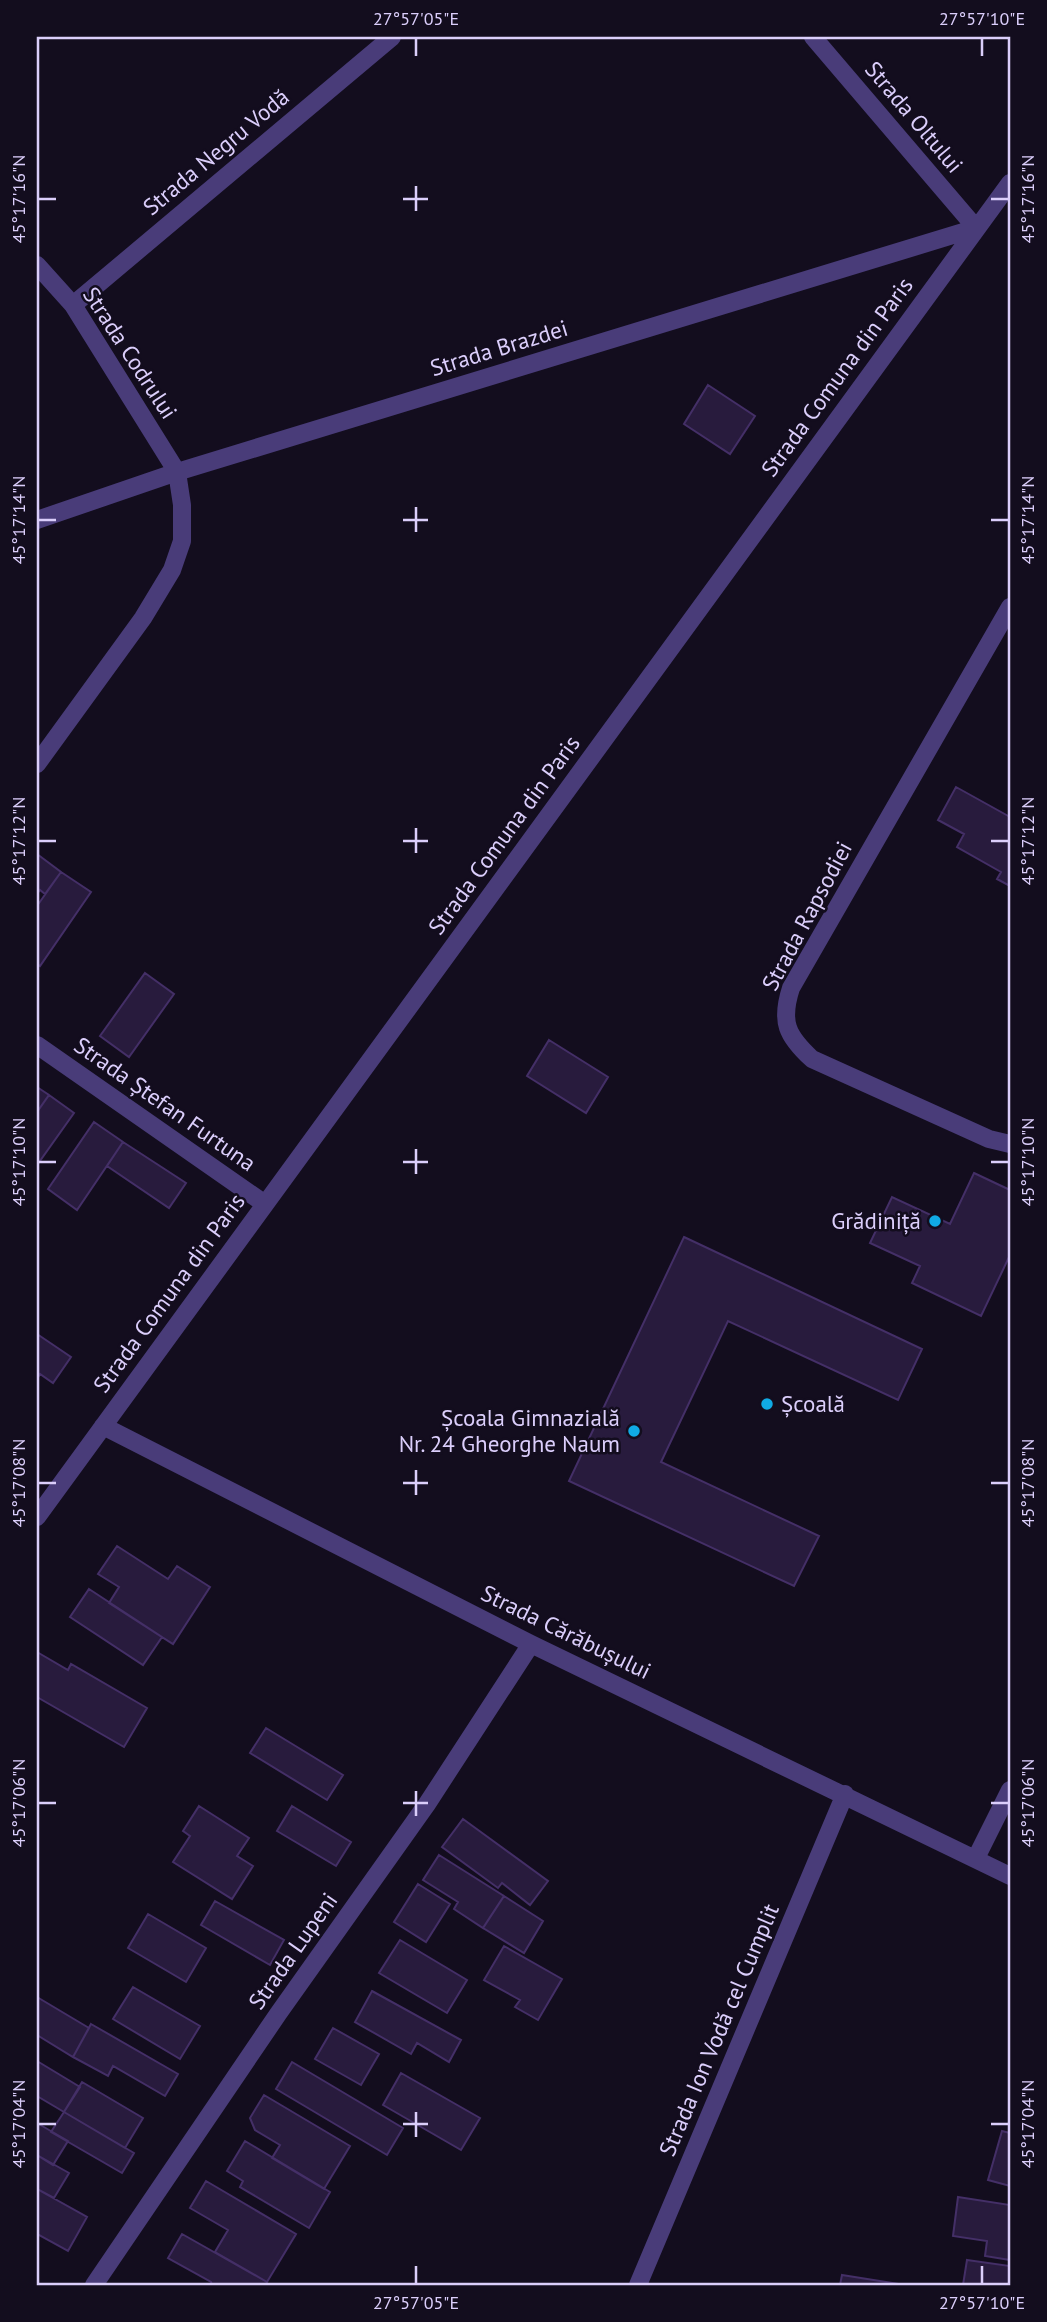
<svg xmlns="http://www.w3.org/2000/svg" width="1047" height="2322" font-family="'PT Sans',sans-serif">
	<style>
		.building { fill: #281b3d; stroke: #442f67; stroke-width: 2 }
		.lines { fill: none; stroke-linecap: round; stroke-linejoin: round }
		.minor { stroke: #493c79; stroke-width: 18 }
		.ticks { fill: none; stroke: #dbcefb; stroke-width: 2.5 }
		.poi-dot { fill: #10aae5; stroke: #130d1e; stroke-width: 2.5 }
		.labels { text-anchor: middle; stroke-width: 5; stroke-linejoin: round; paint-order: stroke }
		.street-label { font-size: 23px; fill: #dbcefb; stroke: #130d1e }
		.poi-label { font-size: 23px; fill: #dbcefb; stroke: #130d1e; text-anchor: end }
		.neatline { fill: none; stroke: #dbcefb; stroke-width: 2.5 }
		.ticks-label { font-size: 18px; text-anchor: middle; fill: #dbcefb }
	</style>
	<rect width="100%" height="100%" fill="#130d1e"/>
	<path class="building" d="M708 385 755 416 730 454 684 424Z
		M956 787 1010 817V886L997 879 1001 872 957 847 964 834 938 820Z
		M37 854 61 872 45 894 40 890 37 894Z
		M61 872 91 892 40 966 37 964V906Z
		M145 973 174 994 129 1057 100 1036Z
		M549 1040 608 1077 586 1113 527 1076Z
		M37 1087 49 1095 37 1112Z
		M49 1095 74 1113 37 1165V1112Z
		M94 1122 123 1142 77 1210 48 1189Z
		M123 1142 186 1183 169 1208 107 1166Z
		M974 1173 1010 1190V1255L981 1316 912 1283 920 1266 870 1243 892 1197 950 1224Z
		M684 1237 922 1349 898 1400 728 1321 661 1462 819 1536 794 1586 569 1481Z
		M37 1334 71 1357 53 1383 40 1374 37 1379Z
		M117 1546 168 1579 177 1566 210 1587 173 1644 109 1603 119 1587 98 1574Z
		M89 1589 162 1637 143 1665 70 1617Z
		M37 1652 68 1670 71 1664 147 1708 124 1747 37 1697Z
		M266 1728 343 1775 327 1800 250 1753Z
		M199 1806 249 1838 237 1856 253 1866 232 1899 173 1862 190 1836 183 1831Z
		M292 1806 351 1842 336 1866 277 1831Z
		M463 1819 548 1881 530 1905 502 1883 498 1888 442 1847Z
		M439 1855 504 1896 483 1928 454 1909 458 1902 423 1880Z
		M418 1884 450 1904 426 1942 394 1922Z
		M504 1896 543 1921 524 1953 483 1928Z
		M215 1901 284 1940 270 1965 201 1925Z
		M148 1914 206 1948 186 1982 128 1948Z
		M400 1940 467 1980 447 2013 379 1973Z
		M504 1946 562 1979 538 2020 515 2007 520 2000 484 1980Z
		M133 1987 200 2026 180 2059 113 2019Z
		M372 1991 461 2040 449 2062 417 2043 411 2054 355 2022Z
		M37 1997 89 2028 73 2057 37 2035Z
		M91 2024 178 2074 165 2096 113 2066 108 2076 73 2057Z
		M333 2028 379 2054 361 2085 315 2059Z
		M37 2061 80 2087 64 2112 37 2096Z
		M292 2062 403 2128 387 2155 276 2089Z
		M401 2073 480 2118 461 2150 383 2105Z
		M82 2082 143 2118 125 2148 64 2112Z
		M264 2095 350 2146 324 2189 272 2158 280 2145 255 2130 250 2118Z
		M64 2112 134 2153 122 2173 51 2132Z
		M37 2123 68 2141 53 2165 37 2155Z
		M1002 2131 1010 2133V2186L988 2180Z
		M245 2141 330 2192 309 2228 240 2187 243 2181 227 2171Z
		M37 2155 69 2173 54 2198 37 2189Z
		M206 2181 296 2234 267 2282 215 2252 228 2230 190 2208Z
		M37 2189 87 2217 68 2251 37 2234Z
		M958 2197 1010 2205V2260L985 2256 987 2241 953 2236Z
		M182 2234 267 2282 265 2285H212L211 2282 168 2258Z
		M967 2260 1010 2266V2285H963Z
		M842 2275 905 2285H840Z"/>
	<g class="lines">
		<path class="minor" d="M37 265 73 305 177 472 182 505V541L172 570 143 618 37 764
			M73 305 392 37
			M37 520 177 472 976 228 813 37
			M1010 607 791 988C780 1022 787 1036 812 1059L989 1139 1010 1144
			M37 1045 265 1204
			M103 1426 531 1644 1010 1876
			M37 1517 1010 183
			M976 1858 1010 1790
			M94 2285 278 2014 427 1804 531 1644
			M638 2285 845 1794"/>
	</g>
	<path class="ticks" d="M416 38V56M982 38V56M416 186V211M38 199H56M403 199H428M991 199H1009M416 507V532M38 520H56M403 520H428M991 520H1009M416 828V853M38 841H56M403 841H428M991 841H1009M416 1149V1174M38 1162H56M403 1162H428M991 1162H1009M416 1470V1495M38 1483H56M403 1483H428M991 1483H1009M416 1791V1816M38 1803H56M403 1803H428M991 1803H1009M416 2112V2137M38 2124H56M403 2124H428M991 2124H1009M416 2266V2284M982 2266V2284"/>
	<g class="poi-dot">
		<circle cx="935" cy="1221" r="7"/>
		<circle cx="767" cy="1404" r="7"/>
		<circle cx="634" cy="1431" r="7"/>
	</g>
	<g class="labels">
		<g class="street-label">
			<text transform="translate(914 117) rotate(50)" y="8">Strada Oltului</text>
			<text transform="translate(216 152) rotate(-40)" y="8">Strada Negru Vodă</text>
			<text transform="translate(499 348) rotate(-17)" y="8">Strada Brazdei</text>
			<text transform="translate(130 353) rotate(57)" y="8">Strada Codrului</text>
			<text transform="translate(837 377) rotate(-54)" y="8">Strada Comuna din Paris</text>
			<text transform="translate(504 835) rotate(-54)" y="8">Strada Comuna din Paris</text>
			<text transform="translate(807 916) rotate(-62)" y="8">Strada Rapsodiei</text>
			<text transform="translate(165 1104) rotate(35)" y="8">Strada Ștefan Furtuna</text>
			<text transform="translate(169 1293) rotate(-54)" y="8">Strada Comuna din Paris</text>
			<text transform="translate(566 1632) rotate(26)" y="8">Strada Cărăbușului</text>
			<text transform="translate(293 1951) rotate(-55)" y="8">Strada Lupeni</text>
			<text transform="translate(719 2030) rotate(-67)" y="8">Strada Ion Vodă cel Cumplit</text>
		</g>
		<g class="poi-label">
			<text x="921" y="1229">Grădiniță</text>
			<text x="781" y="1412" text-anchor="start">Școală</text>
			<text x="620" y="1426">Școala Gimnazială<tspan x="620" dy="26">Nr. 24 Gheorghe Naum</tspan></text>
		</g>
	</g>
	<rect width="1047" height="2322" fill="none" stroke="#130d1e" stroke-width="77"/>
	<rect x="38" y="38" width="971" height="2246" class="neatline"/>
	<g class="ticks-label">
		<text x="416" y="25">27°57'05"E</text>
		<text x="982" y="25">27°57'10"E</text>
		<text transform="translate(19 199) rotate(-90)" y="6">45°17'16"N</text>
		<text transform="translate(1028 199) rotate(-90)" y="6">45°17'16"N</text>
		<text transform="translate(19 520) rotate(-90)" y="6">45°17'14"N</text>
		<text transform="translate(1028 520) rotate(-90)" y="6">45°17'14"N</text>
		<text transform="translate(19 841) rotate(-90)" y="6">45°17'12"N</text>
		<text transform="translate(1028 841) rotate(-90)" y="6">45°17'12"N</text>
		<text transform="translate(19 1162) rotate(-90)" y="6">45°17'10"N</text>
		<text transform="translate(1028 1162) rotate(-90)" y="6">45°17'10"N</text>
		<text transform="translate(19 1483) rotate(-90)" y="6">45°17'08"N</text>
		<text transform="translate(1028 1483) rotate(-90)" y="6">45°17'08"N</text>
		<text transform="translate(19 1803) rotate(-90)" y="6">45°17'06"N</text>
		<text transform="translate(1028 1803) rotate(-90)" y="6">45°17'06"N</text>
		<text transform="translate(19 2124) rotate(-90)" y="6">45°17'04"N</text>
		<text transform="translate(1028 2124) rotate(-90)" y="6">45°17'04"N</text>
		<text x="416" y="2309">27°57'05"E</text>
		<text x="982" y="2309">27°57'10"E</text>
	</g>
</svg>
